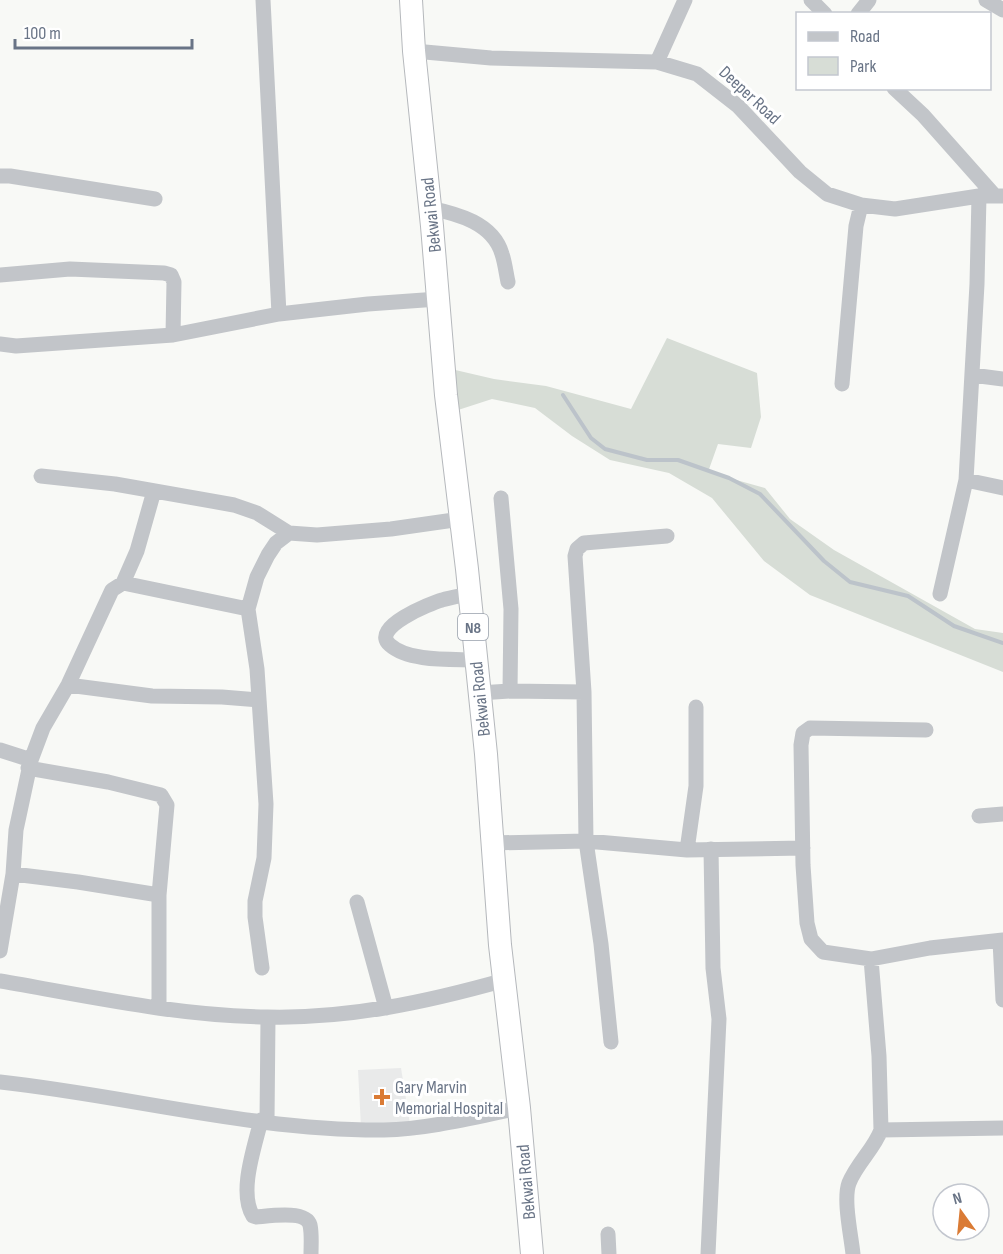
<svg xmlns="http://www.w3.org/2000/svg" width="1003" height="1254" font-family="'Sofia Sans Condensed',sans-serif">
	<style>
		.built { fill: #e9eaea }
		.green { fill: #d7ddd6 }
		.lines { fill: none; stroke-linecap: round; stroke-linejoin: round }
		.stream { stroke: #bcc3ca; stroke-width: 4 }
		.highway-casing { stroke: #b5b8bc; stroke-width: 24 }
		.minor { stroke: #c2c5c9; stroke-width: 15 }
		.highway { stroke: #fff; stroke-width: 22 }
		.poi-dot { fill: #da7b35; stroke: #fff; stroke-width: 2 }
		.labels { text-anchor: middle; stroke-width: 6; stroke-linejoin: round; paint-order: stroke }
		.shield { fill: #fff; stroke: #969eaa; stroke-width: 1.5 }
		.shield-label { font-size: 16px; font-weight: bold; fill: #697486 }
		.street-label { font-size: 18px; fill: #697486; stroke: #fff }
		.poi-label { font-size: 18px; fill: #697486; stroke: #fff; text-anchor: start }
	</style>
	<rect width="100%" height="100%" fill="#f8f9f6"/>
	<path class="built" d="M401 1068 410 1124 361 1127 358 1070Z"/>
	<path class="green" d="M667 338 757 373 761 417 751 448 718 444 708 472 765 488 790 519 834 550 975 629 1003 633V672L810 595 764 561 712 498 669 473 610 460 572 436 535 408 492 399 455 411 451 369 494 379 546 386 631 409Z"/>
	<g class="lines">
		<path class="stream" d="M563 395 591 438 605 449 647 460H678L729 478 760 494 824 561 850 582 908 596 954 626 1003 643"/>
		<g class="highway-casing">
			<path id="highway" d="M411 0 414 51 432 226 446 395 467 569 486 754 500 945 519 1108 532 1254"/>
		</g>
		<path class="minor" d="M263 0 279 314
			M811 0 825 14
			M986 0 1003 10
			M858 14 869 0
			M414 51 491 58 657 62 697 74 738 106 800 172 827 194 861 205 895 209 979 196H1003
			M657 62 685 0
			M894 88 923 115 995 196
			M0 176H10L155 199
			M430 208C458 214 493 223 502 254 505 263 506 273 508 282
			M0 275 70 269 164 273 171 275 174 282 173 335
			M0 344 16 346 173 335 279 314 368 304 438 299
			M972 375 1003 379
			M842 384 856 226 861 205
			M41 476 115 484 234 505 257 513 289 533 317 535 391 529 461 519
			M966 480 1003 488
			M501 498 511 609 510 691
			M123 583 137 551 154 491
			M470 594C460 596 451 597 442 600 431 603 369 628 390 645 409 662 451 659 476 660
			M940 594 966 480 977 284 979 196
			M68 685 152 696 222 697 259 700
			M479 693 510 691 584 692
			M926 730 810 728 803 733 801 745 803 865 807 923 811 939 823 952 871 959 930 948 1003 940
			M0 750 31 760
			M28 768 108 782 161 795 167 805 159 895V1008
			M979 816 1003 814
			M492 843 586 841 687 850 803 848
			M687 850 696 786V707
			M13 874 78 882 159 895
			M357 902 386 1008
			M1000 941 1003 1000
			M0 951 13 874 16 830 31 760 43 728 68 685 112 590 123 583 248 609
			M262 968 255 917V901L264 858 266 804 257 669 248 609 257 577 268 555 276 543 289 533
			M0 981C88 996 177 1016 267 1017 348 1019 427 1002 505 980
			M611 1042 601 944 586 841 584 692 575 556 577 549 584 543 667 536
			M0 1082C128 1096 255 1131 384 1130 429 1129 475 1117 519 1108
			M261 1120C255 1146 238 1192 253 1216L256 1217C269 1216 306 1210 310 1225 312 1234 311 1245 311 1254
			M267 1121 268 1018
			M881 1130 1003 1128
			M608 1234 609 1254
			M708 1254 719 1019 713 968 711 849
			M853 1254C851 1235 843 1199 849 1183 857 1163 874 1149 881 1130L879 1056 871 959"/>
		<use href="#highway" class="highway"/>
	</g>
	<path class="poi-dot" d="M379 1088h6v6h6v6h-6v6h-6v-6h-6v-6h6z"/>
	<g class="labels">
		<rect class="shield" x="458" y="614" width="30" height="26" rx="4.5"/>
		<g class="shield-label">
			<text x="473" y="633">N8</text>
		</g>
		<g class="street-label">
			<text transform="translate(750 95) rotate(43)" y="6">Deeper Road</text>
			<text transform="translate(431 215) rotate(-96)" y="6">Bekwai Road</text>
			<text transform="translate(480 699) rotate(-96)" y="6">Bekwai Road</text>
			<text transform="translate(526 1182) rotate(-95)" y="6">Bekwai Road</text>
		</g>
		<g class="poi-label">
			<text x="395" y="1093">Gary Marvin<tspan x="395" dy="21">Memorial Hospital</tspan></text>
		</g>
	</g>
	<rect x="796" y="12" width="195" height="78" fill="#ffffff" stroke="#c3c7cf" stroke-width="1.5"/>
	<rect x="808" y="32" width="30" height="9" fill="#c2c5c9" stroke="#c3c7cf" stroke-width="1.5"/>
	<text x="850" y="42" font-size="18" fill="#697486">Road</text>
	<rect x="808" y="57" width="30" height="18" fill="#d7ddd6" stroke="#c3c7cf" stroke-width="1.5"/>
	<text x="850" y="72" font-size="18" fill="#697486">Park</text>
	<g transform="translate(961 1212) rotate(345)"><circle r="28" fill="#ffffff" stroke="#c3c7cf" stroke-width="1.5"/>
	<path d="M0-4.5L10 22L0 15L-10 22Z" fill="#da7b35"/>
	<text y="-9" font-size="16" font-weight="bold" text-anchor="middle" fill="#697486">N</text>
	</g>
	<path d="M15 39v9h177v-9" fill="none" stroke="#697486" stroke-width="3"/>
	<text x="24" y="39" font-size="18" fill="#697486" stroke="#ffffff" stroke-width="4.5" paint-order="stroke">100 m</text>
</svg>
